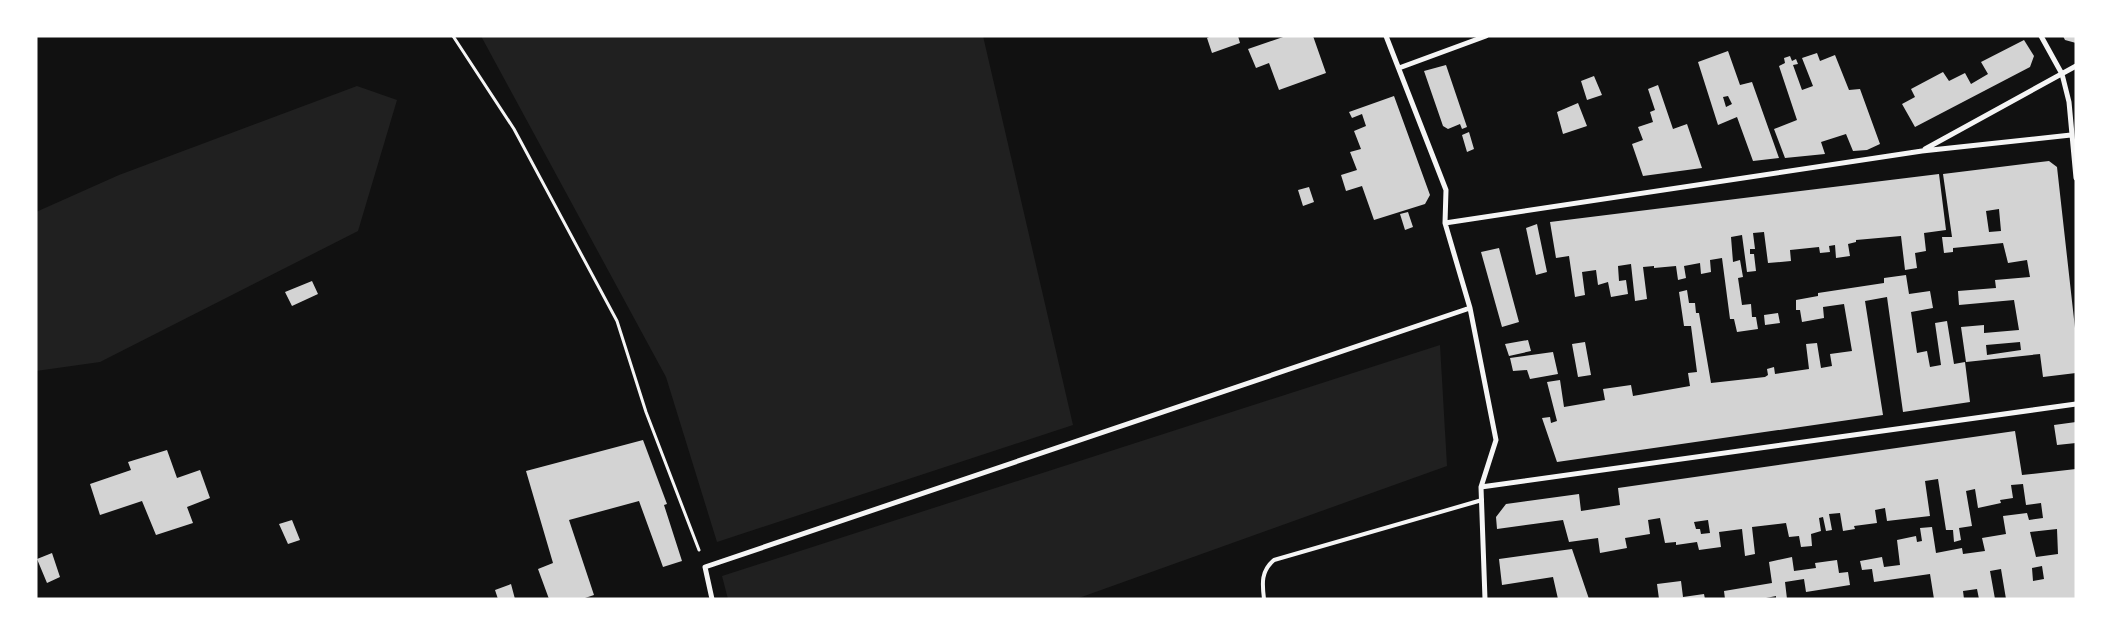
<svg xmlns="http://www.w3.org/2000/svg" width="2112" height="635" font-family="'Libre Baskerville',serif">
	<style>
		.green { fill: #202020 }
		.building { fill: #d3d3d3; fill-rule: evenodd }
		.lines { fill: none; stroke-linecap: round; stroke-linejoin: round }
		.path { stroke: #f5f5f5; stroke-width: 3 }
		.service { stroke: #f5f5f5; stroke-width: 4 }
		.minor { stroke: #f5f5f5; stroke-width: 5 }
	</style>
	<rect width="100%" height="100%" fill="#111"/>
	<path class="green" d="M481 36H983L1073 425 717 542 666 377Z
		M357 86 397 100 358 231 100 362 36 371V212L119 175Z
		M1440 345 1447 466 1076 599H728L722 576Z"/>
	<path class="building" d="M1211 36H1238L1240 43 1212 53 1207 38Z
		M1286 36H1313L1326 73 1279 90 1269 63 1256 68 1248 49Z
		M2063 36H2076V43L2065 40Z
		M2024 40 2034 56 2030 67 1915 127 1902 104 1915 97 1911 89 1943 72 1949 81 1965 73 1971 84 1988 74 1981 62Z
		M1728 51 1740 85 1752 82 1779 158 1753 161 1737 117 1718 125 1698 62ZM1728 96 1732 104 1726 107 1723 97Z
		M1817 53 1820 61 1835 55 1849 90 1860 89 1880 144 1867 150 1853 151 1846 134 1821 142 1825 154 1785 158 1774 129 1797 120 1779 66 1785 63 1784 58 1790 56 1792 61 1796 59 1798 64 1793 65 1802 90 1813 86 1802 58Z
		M1446 65 1467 127 1462 129 1460 124 1448 129 1443 126 1424 71Z
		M1594 76 1602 95 1587 100 1581 81Z
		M1658 85 1673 129 1687 124 1702 168 1643 176 1632 144 1643 140 1638 127 1653 122 1650 112 1655 110 1648 89Z
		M1394 96 1430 195 1425 204 1374 220 1362 186 1346 191 1341 175 1357 170 1350 152 1361 149 1354 131 1366 126 1362 114 1352 118 1349 112Z
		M1578 103 1587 126 1563 134 1557 112Z
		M1469 132 1474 149 1467 152 1462 135Z
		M2049 161 2057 167 2076 337V373L2043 377 2040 354 1966 362 1961 327 1984 325V333L2019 330 2014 300 1959 305 1958 291 1996 288 1995 280 2030 277 2027 260 2008 263 2003 243 1953 248V252L1944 253 1942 237H1952L1943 174ZM1999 209 2001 231 1989 232 1986 211ZM2020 342 2021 350 1987 355 1986 345Z
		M1939 174 1946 230 1924 233 1926 251 1915 253 1917 268 1905 270 1901 236 1856 240V242L1848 244 1850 256 1836 258 1835 245 1829 246 1830 252 1820 253 1819 247 1790 250 1791 261 1768 263 1764 232 1753 233 1755 249H1750V254H1754L1756 271 1747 272 1742 235 1731 237 1733 262 1740 260 1743 277 1738 278 1742 305 1751 304 1752 317H1756L1758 329 1737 332 1734 319H1730L1722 258 1710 260 1711 272 1701 274 1700 263 1684 266 1686 278 1678 280 1676 266 1654 268V266L1643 267 1647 299 1635 301 1631 264 1618 266 1619 281 1626 280 1628 294 1611 297 1608 282 1598 285 1596 270 1582 272 1585 295 1575 297 1569 256 1556 258 1550 222Z
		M1309 187 1314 202 1303 206 1298 190Z
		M1408 212 1413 227 1405 230 1400 214Z
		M1537 224 1547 272 1536 275 1526 228Z
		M1499 248 1519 322 1502 327 1481 252Z
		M1906 275 1909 294 1930 291 1933 308 1911 312 1917 353 1927 351 1930 367 1941 365 1935 323 1947 321 1954 364 1965 362 1970 402 1903 412 1887 297 1865 301 1883 415 1557 462 1542 418 1550 417 1551 423 1557 421 1547 382 1560 380 1564 407 1605 400 1603 389 1631 385 1633 396 1690 386 1688 373 1697 372 1691 326H1684L1679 292 1687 290 1689 303H1695L1696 313H1699L1711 383 1765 377 1768 375 1767 369 1774 367 1775 374 1809 369 1806 344 1817 343 1821 368 1832 366 1830 354 1852 351 1844 304 1823 307 1824 318 1802 322 1800 310H1796V300L1818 296V293L1884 283V278Z
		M312 281 318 294 292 306 285 292Z
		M1778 313 1780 323 1765 325 1764 315Z
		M1528 340 1531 351 1509 356 1505 344Z
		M1585 342 1591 375 1578 377 1572 344Z
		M1553 352 1558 374 1530 379 1527 370 1513 371 1510 358Z
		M2076 422V443L2057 445 2054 425Z
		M2015 431 2022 475 2076 469V599H2006L2001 569 1990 571 1995 599H1979L1977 589 1963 591 1964 599H1934L1930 574 1874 582 1872 569 1862 570 1860 561 1882 557 1884 567 1900 565 1897 540 1916 536 1917 542 1922 541 1920 528 1932 527 1936 553 1962 548 1963 554 1985 551 1982 538 2006 534 2003 516 2027 513 2029 520 2043 518 2041 503 2026 505 2023 484 2011 485 2013 498 2000 500 2001 503 1978 508 1975 489 1966 491 1972 526 1959 528 1961 540 1954 542 1953 530H1946L1938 479 1925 481 1930 516 1887 521 1885 508 1875 510 1877 523 1854 526 1855 529 1843 531 1840 513 1829 514 1832 530 1826 531 1823 517 1819 518 1821 531 1811 534 1812 546 1801 547 1799 536 1789 537 1786 523 1752 527 1755 554 1745 556 1742 529 1719 532 1721 547 1699 550 1697 542 1676 545V542L1665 543 1660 518 1648 520 1650 534 1625 538 1627 548 1600 553 1598 538 1569 542 1563 520 1497 529 1496 517 1506 504 1579 494 1581 511 1620 505 1618 488ZM1708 520 1710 533 1701 534 1700 529H1696L1694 522ZM2057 529 2058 554 2036 557 2030 532ZM2042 566 2044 579 2033 581 2032 568Z
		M643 440 667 504 664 505 682 561 663 567 639 501 569 520 594 595 582 599H549L538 569 553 563 526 471Z
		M167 450 177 478 200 470 210 498 187 507 193 523 156 535 142 501 100 515 90 484 131 470 128 462Z
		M292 520 300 540 288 544 279 524Z
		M1572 549 1589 599H1558L1553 577 1502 585 1499 559Z
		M52 553 60 577 47 583 37 559Z
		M1792 557 1794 571 1816 568 1815 563 1837 560 1839 573 1848 572 1850 585 1806 592 1804 579 1785 582 1787 599H1776V596L1761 599H1725L1724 591 1772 583 1769 562Z
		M1681 581 1683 597 1704 594 1705 599H1659L1657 584Z
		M511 584 515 599H498L495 590Z"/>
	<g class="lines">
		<path class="path" d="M453 36 514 129 617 321 646 412 699 550"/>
		<path class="service" d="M1264 599C1262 583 1261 571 1274 560L1482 500"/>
		<path class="minor" d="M1386 36 1446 190 1445 223 1470 308 1496 440 1481 487 1485 599
			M2041 36 2062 74 2069 102 2076 178
			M1399 68 1486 36
			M1925 149 2076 66
			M1445 223 1922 151 2071 135
			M1481 487 2076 404
			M712 599 705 567 1470 308"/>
	</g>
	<rect width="2112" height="635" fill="none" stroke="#ffffff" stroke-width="75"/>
</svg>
